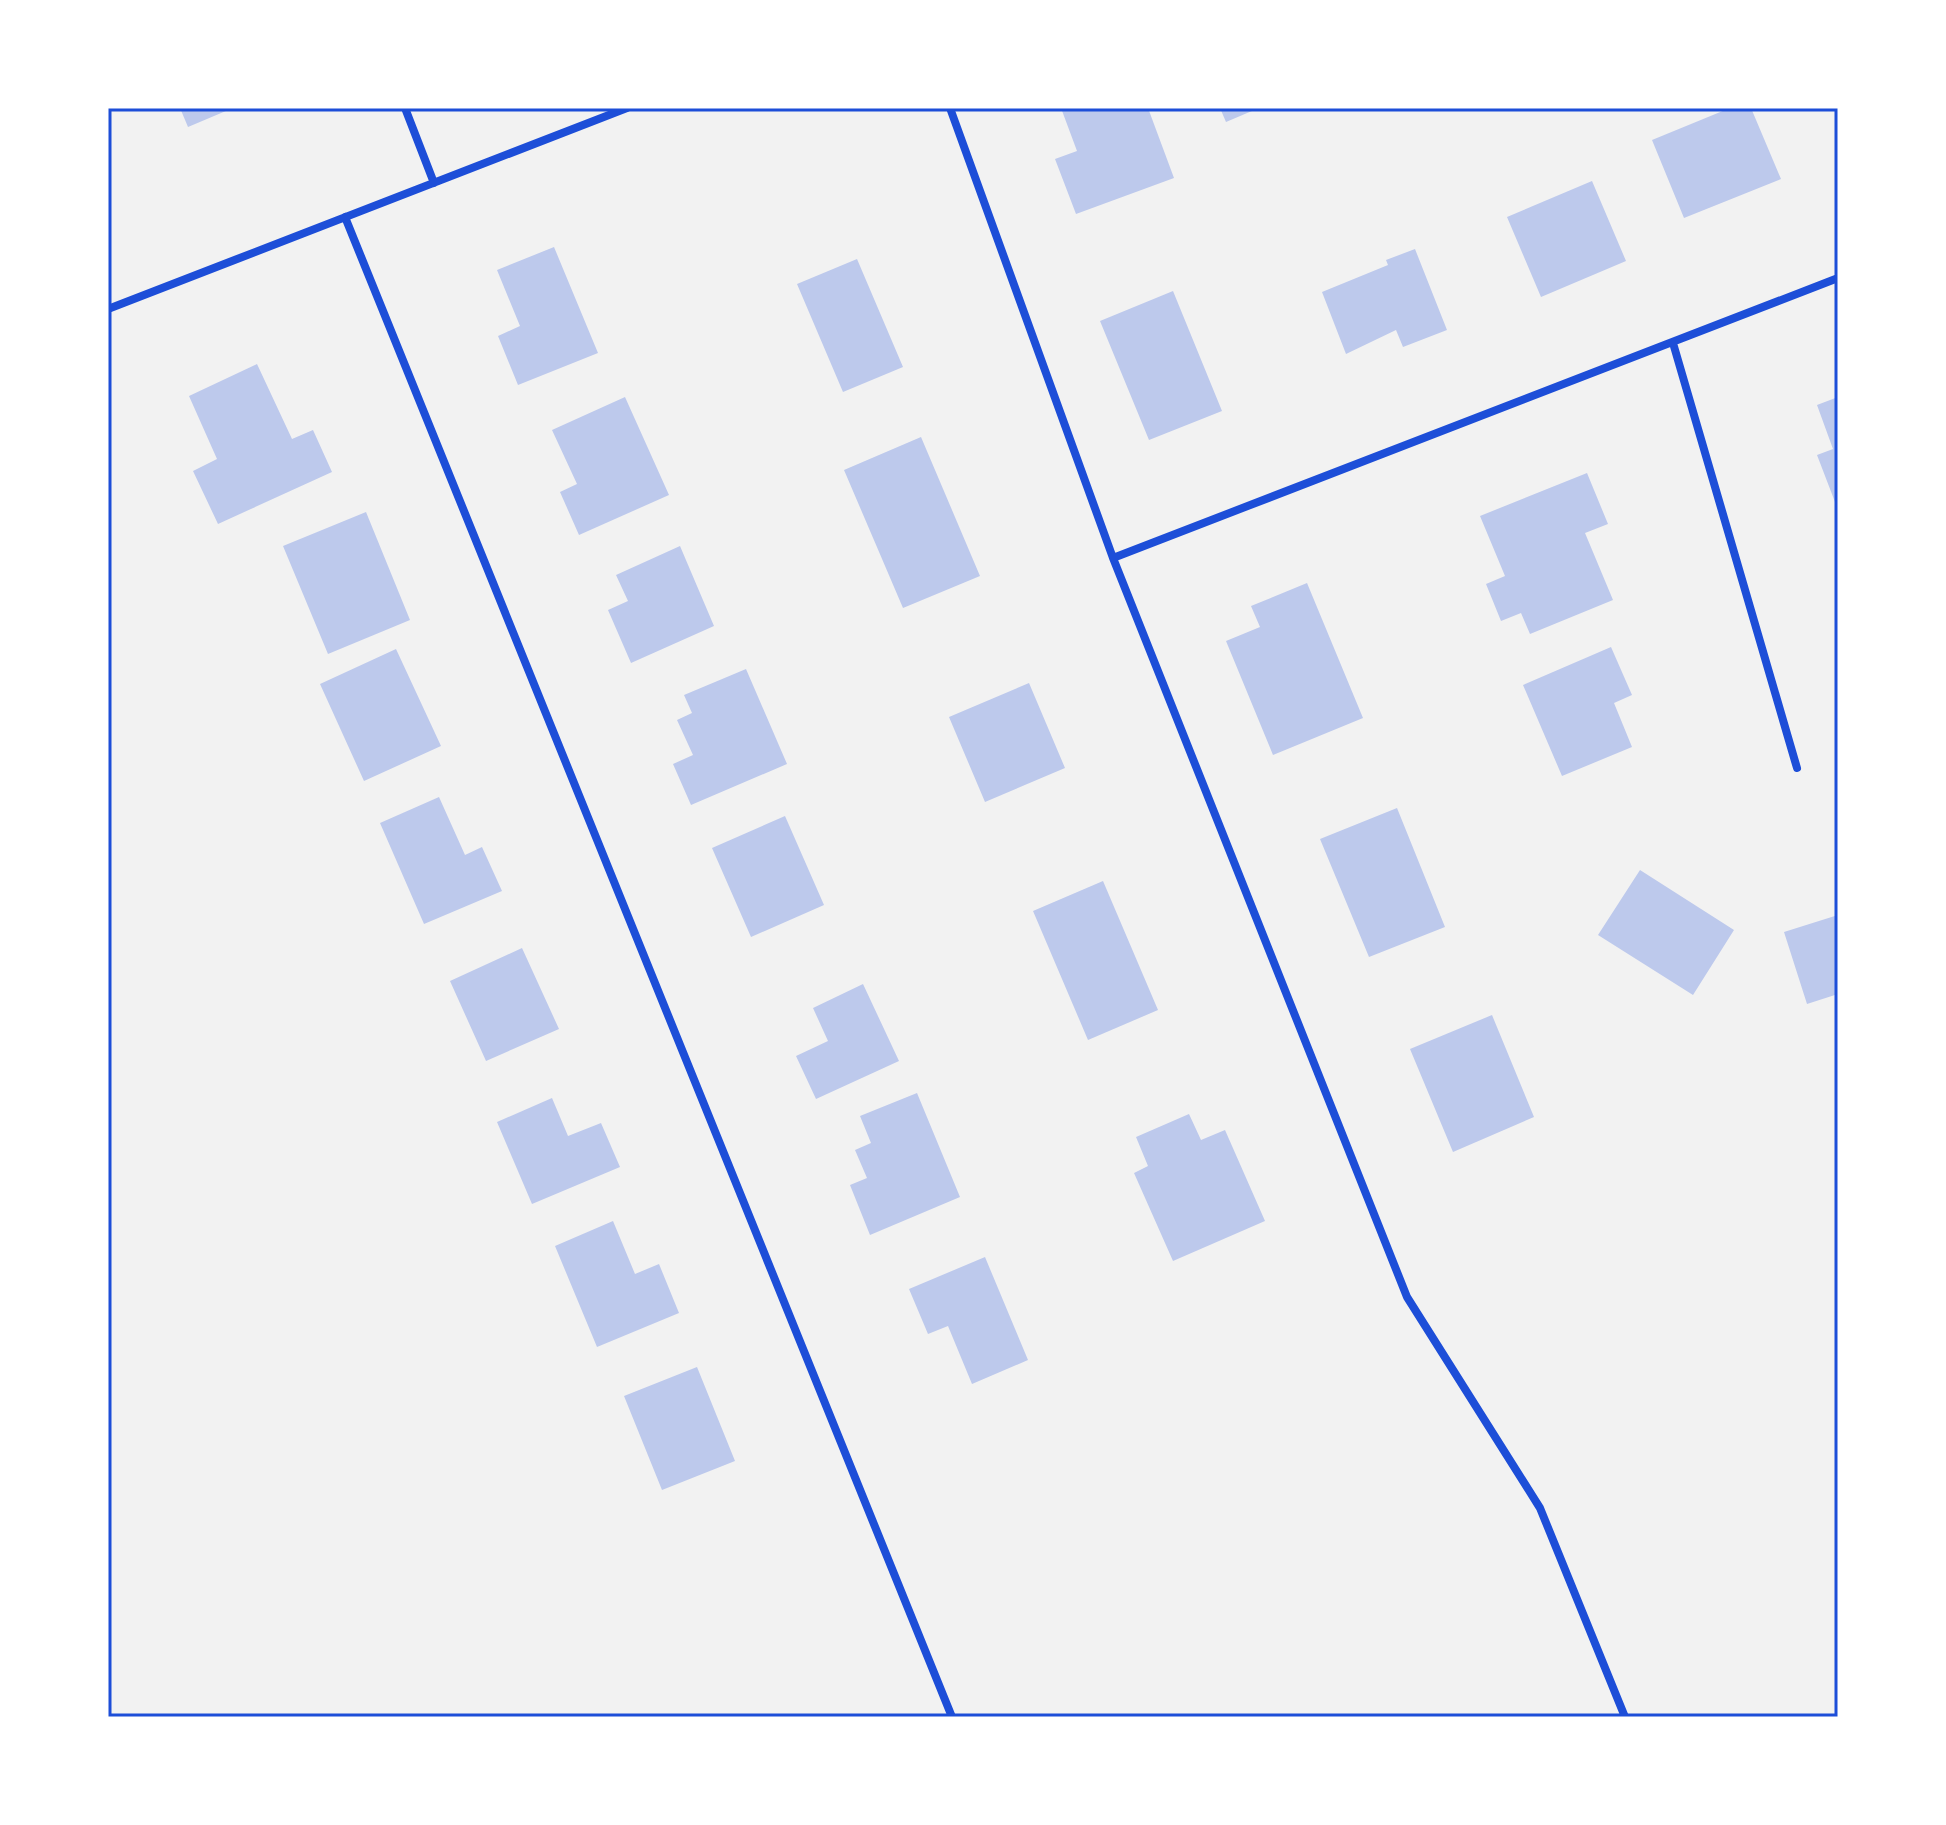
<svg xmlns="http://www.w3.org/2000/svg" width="1946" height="1825" font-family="'Public Sans',sans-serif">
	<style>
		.building { fill: #bdc9ec }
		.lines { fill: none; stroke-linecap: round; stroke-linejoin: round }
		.minor { stroke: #1d4ed8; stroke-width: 8 }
		.neatline { fill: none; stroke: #1d4ed8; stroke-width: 3 }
	</style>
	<rect width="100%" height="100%" fill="#f2f2f2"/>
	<path class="building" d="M180 108H233L188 127Z
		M1061 108H1148L1174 178 1076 214 1055 159 1077 151Z
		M1220 108H1259L1226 122Z
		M1730 108H1751L1781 179 1684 218 1652 140Z
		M1592 181 1626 261 1541 297 1507 217Z
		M554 247 598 353 518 385 498 336 520 326 497 270Z
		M1415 249 1447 330 1403 347 1396 330 1346 354 1322 292 1388 265 1386 260Z
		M857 259 903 367 843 392 797 284Z
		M1173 291 1222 411 1149 440 1100 321Z
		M257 364 292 439 313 430 332 472 218 524 193 471 217 459 189 396Z
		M625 397 669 495 579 535 560 492 577 484 552 430Z
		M1838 397V501L1835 502 1817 455 1833 449 1817 405Z
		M921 437 980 576 903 608 844 470Z
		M1587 473 1608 524 1585 533 1613 600 1530 634 1521 613 1501 621 1486 584 1505 576 1480 516Z
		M366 512 410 620 328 654 283 546Z
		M680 546 714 626 631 663 608 610 628 601 616 575Z
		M1307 583 1363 718 1273 755 1226 641 1260 627 1251 606Z
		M1611 647 1632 695 1614 703 1632 747 1562 776 1523 685Z
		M396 649 441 746 364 781 320 684Z
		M746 669 787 764 691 805 673 764 693 755 677 720 692 713 684 695Z
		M1029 683 1065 768 985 802 949 717Z
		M439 797 465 855 482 847 502 891 424 924 380 823Z
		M1397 808 1445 927 1369 957 1320 839Z
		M785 816 824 905 751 937 712 848Z
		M1640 870 1734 930 1693 995 1598 935Z
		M1103 881 1158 1010 1088 1040 1033 911Z
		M1838 915V994L1807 1004 1784 932Z
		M522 948 559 1029 486 1061 450 981Z
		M863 984 899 1061 816 1099 796 1056 828 1041 813 1008Z
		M1492 1015 1534 1117 1453 1152 1410 1049Z
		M917 1093 960 1197 870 1235 850 1185 867 1178 855 1150 871 1143 860 1116Z
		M552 1098 568 1136 601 1123 620 1167 532 1204 497 1122Z
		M1189 1114 1201 1140 1225 1130 1265 1221 1173 1261 1134 1173 1148 1166 1136 1137Z
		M613 1221 635 1274 659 1264 679 1313 597 1347 555 1246Z
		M985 1257 1028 1360 972 1384 948 1326 928 1334 909 1289Z
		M697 1367 735 1461 662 1490 624 1396Z"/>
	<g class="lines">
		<path class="minor" d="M405 108 434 183
			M950 108 1113 558 1407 1297 1540 1508 1625 1717
			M345 217 952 1717
			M108 309 627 108
			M1673 343 1797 768
			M1113 558 1838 278"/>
	</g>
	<rect width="1946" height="1825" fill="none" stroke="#ffffff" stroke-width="220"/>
	<rect x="110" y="110" width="1726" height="1605" class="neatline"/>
</svg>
